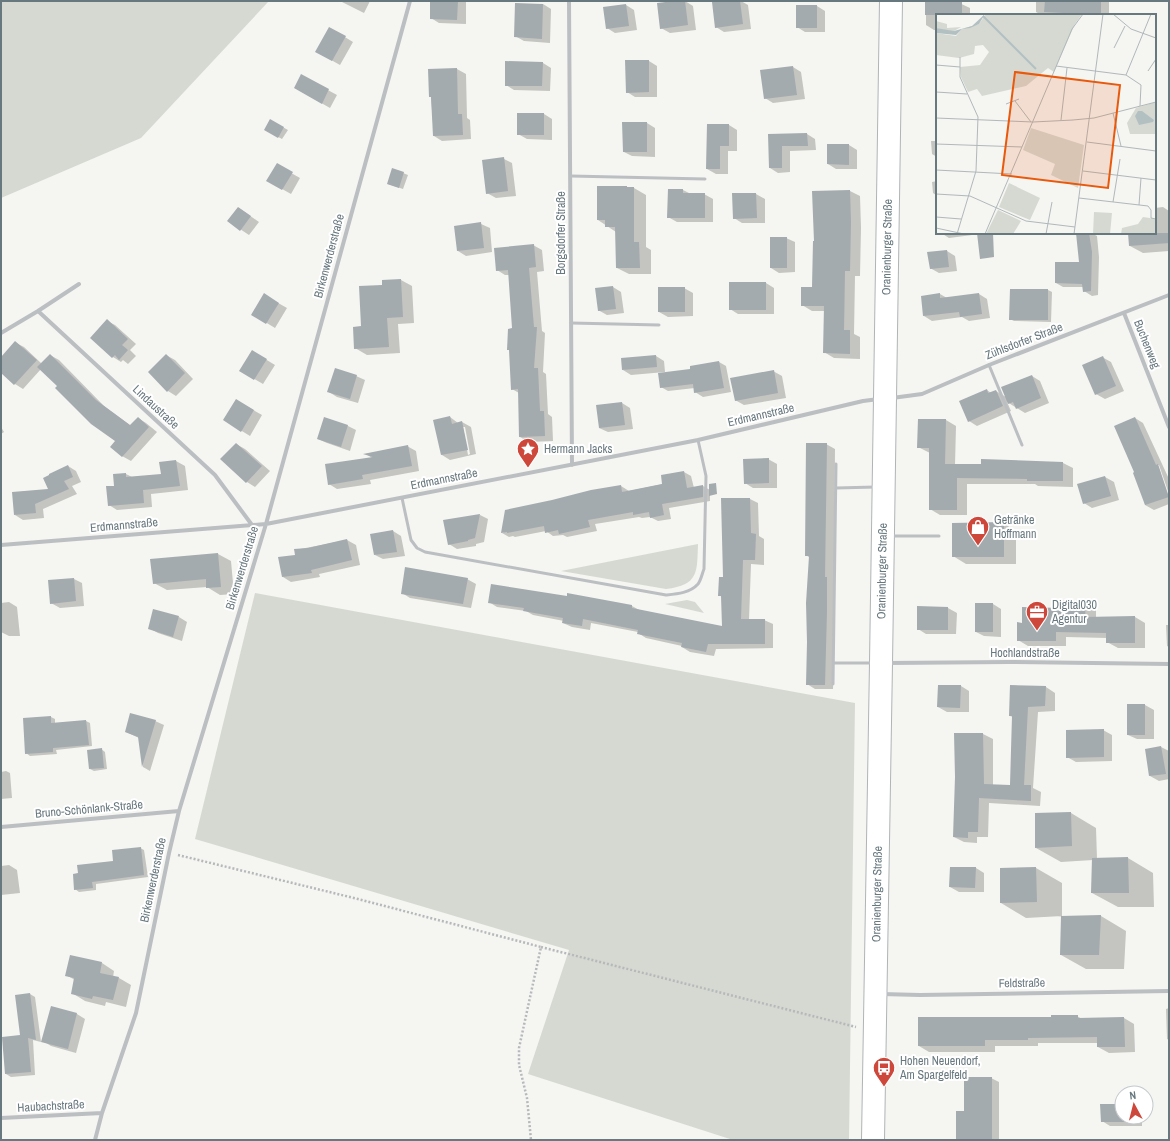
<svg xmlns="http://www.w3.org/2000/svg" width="1170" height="1141" font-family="'Archivo Narrow',sans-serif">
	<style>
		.green { fill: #d6d9d2 }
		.shadow { fill: #0003; fill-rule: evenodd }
		.building { fill: #a3abae }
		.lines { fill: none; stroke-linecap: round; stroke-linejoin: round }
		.primary-casing { stroke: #afb4b6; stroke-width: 24 }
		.path { stroke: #b5b9ba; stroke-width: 2.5; stroke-dasharray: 2 2; stroke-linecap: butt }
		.lane { stroke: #bbbfc2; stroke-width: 3 }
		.street { stroke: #bbbfc2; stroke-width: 4 }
		.primary { stroke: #fff; stroke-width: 22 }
		.labels { text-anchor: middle; stroke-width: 4; stroke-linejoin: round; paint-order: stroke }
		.street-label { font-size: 12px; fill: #68787f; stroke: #fff }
		.poi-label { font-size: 12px; fill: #68787f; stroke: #fff; text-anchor: start }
		.inset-river { fill: none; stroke: #b3c0c2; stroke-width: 2 }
		.inset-road { fill: none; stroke: #b0b8ba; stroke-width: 1 }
		.view { fill: #e8590c; fill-opacity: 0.15; stroke: #e8590c; stroke-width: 2 }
		.inset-edge { fill: none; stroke: #68787f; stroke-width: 2 }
	</style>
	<rect width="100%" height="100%" fill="#f5f5f2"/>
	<path class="green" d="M1 1H269L141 138 1 198Z
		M698 544C697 572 699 585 666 589L561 571Z
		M255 593 855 703 849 1140H733L528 1074 569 950 195 839Z
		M687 600 695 602 704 613 665 604Z"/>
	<path class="shadow" d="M340 1H370L364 13Z
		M431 1H466V24L439 23 431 18Z
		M682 1H685L693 6 696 30 670 33 661 28Z
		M731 1H741L748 5 751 29 724 32 716 27Z
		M926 1H955L970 8V15H937V30H934L926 25Z
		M1036 1H1109V15H1042L1036 12Z
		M543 4 551 9 550 43 524 41 515 36Z
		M626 5 634 10 637 30 615 33 607 28Z
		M817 6 825 11V32H805L797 27Z
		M330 28 353 42 340 65 317 52Z
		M649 61 657 66V97H635L627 92Z
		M543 63 551 68 550 91 514 90 506 85Z
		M793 67 801 72 805 99 773 103 765 98Z
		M457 69 466 74 467 118 470 120 471 139 442 141 434 136 429 70Z
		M302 76 337 95 330 108 295 88Z
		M518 114H544L552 119V140L527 139 518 134Z
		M270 120 288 130 282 139 265 130Z
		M647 123 655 128V157L632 156 624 152Z
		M729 125 737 130V151H728V174H716L707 169Z
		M807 134 815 139 816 150 790 151V172L778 173 770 168 769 135Z
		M931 141H937V157L932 154Z
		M849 145 857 150V169H836L828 164Z
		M504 159 512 163 516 196 496 198 487 193Z
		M277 165 300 178 291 194 268 181Z
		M393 169 408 175 403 189 388 184Z
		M937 181V202L936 195 933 193 932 182Z
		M626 187 634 188 646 195V247L651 250V274H629L617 268 616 232 598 220Z
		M683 190 691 194H704L713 199V222H677L668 217Z
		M850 191 860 196 861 228 860 276H855L854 334 860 337V359L834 358 824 352 825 311H812L802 305 813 288 815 242 814 192Z
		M733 194H756L765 199V223H742L734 218Z
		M1163 207 1169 211V251L1143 253 1130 246 1129 233H1155V208Z
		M239 208 259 222 249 235 228 221Z
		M481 224 490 228 492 252 466 256 458 251Z
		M941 233H980V234L949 238Z
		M1081 233H1091L1097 236 1099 257 1098 295 1092 296 1084 291V287H1063L1056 283 1081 263Z
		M786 238 795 242V272L779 273 771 268Z
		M533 245 542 250 544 271 537 272 542 331 545 333 543 372 546 374 548 414 552 417 553 441 529 442 520 437 519 393 512 389 513 329 509 275H505L497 270Z
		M947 251 955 256 957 271 939 273 930 268Z
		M401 280 412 286 414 323 398 324 400 353 367 355 355 348 362 327 383 286V281Z
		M730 283H766L774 288V314H738L730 309Z
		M613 287 621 292 624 313 607 315 598 310Z
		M684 288 693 293V316L668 317 659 312Z
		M1048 290 1052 292 1051 322 1014 321 1010 319Z
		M940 294 947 298 979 294 987 299 990 318 969 321 962 317 932 321 924 316Z
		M264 295 287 308 275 328 252 314Z
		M107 321 115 325 136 344 130 350 136 356 128 364 123 360 121 362 113 357Z
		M16 343 24 347 42 364 50 355 59 360 104 406 131 426 138 418 146 423 157 432 131 461 122 456 117 441 41 369 23 389 15 384 1 372V359Z
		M252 351 275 365 263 384 241 371Z
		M166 355 175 360 193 379 176 396 168 391Z
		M656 356 664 361 665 372 631 375 623 370Z
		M1102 357 1111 362 1124 391 1105 399 1096 394Z
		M719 362 726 366 731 392 703 397 695 392V388L668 391 661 387 691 370Z
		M773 371 782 376 786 398 744 405 735 400Z
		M356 376 365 380 358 403 337 397 329 392Z
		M1032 376 1040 381 1049 403 1025 413 1007 402 1011 411 977 426 969 421 987 390 991 393 996 391 1006 397Z
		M236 400 262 415 250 436 224 420Z
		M622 403 630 408 633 429 608 432 599 428Z
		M450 417 458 423 462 422 471 427 476 454 450 460 442 455ZM463 427H465L470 454 468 455Z
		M325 418 348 426 356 430 350 451 327 443 318 439Z
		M1135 418 1143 423 1169 479V494L1159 465H1157L1169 500V504L1154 510 1145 505Z
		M946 420 956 426 955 465 1063 463 1073 468V487L1038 486 1035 484H967V515H940L930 509V453L918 447Z
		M1 427 4 432 1 434Z
		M236 444 245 449 270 471 255 487 247 482Z
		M826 444 835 449 834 582 835 616 833 689H815L807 684 810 558 806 555Z
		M407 446 416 451 419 471 370 480 371 484 337 489 329 484 372 458 366 454Z
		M768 459 777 464V488H753L745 483Z
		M176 461 185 466 188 490 151 494 152 507 117 510 109 505 115 487 126 474 132 477 162 475 160 463Z
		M68 466 76 471 81 482 72 486 77 494 43 509 44 518 23 520 15 515 50 490Z
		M684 472 691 476 694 488 703 486 710 490V501L669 508 671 519 658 521 650 517 642 518 639 517 595 524 597 531 567 537 563 535 553 536 546 531 515 537 513 536 509 537 502 533 591 491 621 486 629 491 663 484Z
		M1105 477 1114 482 1119 500 1092 508 1084 503Z
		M750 499 758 503 759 536 764 539V565L751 564 749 620H764L773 624V648L716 649 714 656 690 652 682 647V646L646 638 638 633V632L591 623 590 630 572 627 563 623 564 621 533 615 526 611 497 607 489 602 567 598 568 595 632 606 641 611 723 628 722 597 719 595 724 578Z
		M480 515 488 519 484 542 476 544V546L457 549 449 544Z
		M1003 523 1016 531V564H966L953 556Z
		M393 531 401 536 405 556 383 559 375 555Z
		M347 540 356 545 360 565 319 574 320 577 291 582 283 577 296 556 295 550Z
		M218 554 231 561 234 594 220 595 207 587 167 590 154 583Z
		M74 579 82 583 84 606 60 608 51 603Z
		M467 579 476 584 471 608 410 598 402 593Z
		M1086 601 1096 607V618L1135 617 1145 623V648H1118L1107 642V638L1066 637V646H1028L1018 640 1064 609Z
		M9 602 17 607 20 636H9L1 632V603Z
		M993 604 1001 609V637L984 636 976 632Z
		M918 607 948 608 957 613 956 634H926L918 629Z
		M179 617 187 622 182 641 158 633 149 628Z
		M1166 625H1169V647L1167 646Z
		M961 686 969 691V712H947L938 707Z
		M1046 687 1055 693V711L1038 712 1033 788 1041 792 1040 806 989 803 988 837H977V843L964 842 954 837 983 734 993 739V786H1011L1013 717 1010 716Z
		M1128 705H1145L1154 710V739H1137L1128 735Z
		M51 717 55 719V724L86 721 90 723 92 746 56 750 57 754 30 756 26 753Z
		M155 721 164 725 150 771 143 767 139 738 126 732Z
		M1103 730 1112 735V761L1076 762 1067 757Z
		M1161 747 1169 751V779L1159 781 1150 776 1146 750Z
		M101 749 105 752 107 769 94 771 90 769Z
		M6 771 10 773 12 798 1 799V772Z
		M1071 813 1096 828 1097 859 1128 858 1153 873 1154 907H1118L1092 893 1093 860 1061 862 1036 848Z
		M140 848 144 850 148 877 96 884V890L79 892 75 889Z
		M9 865 17 870 20 893 1 895V866Z
		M976 868 984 873V892H959L950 887Z
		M1036 868 1062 883V917L1101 916 1126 931 1124 969H1086L1061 955 1062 916 1026 918 1001 903V869Z
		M102 963 114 971 113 977 119 978 131 985 126 1007 106 1002 105 1006 85 1001 72 993 75 980 66 975Z
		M30 994 35 997 41 1042 33 1040 35 1075 11 1077 6 1074 21 1036 16 996Z
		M52 1007 77 1014 85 1019 76 1053 51 1046 43 1041Z
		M1169 1008V1040L1167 1039 1166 1009Z
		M1077 1016 1082 1019 1124 1018 1134 1024 1135 1052 1109 1053 1098 1047V1043H1038V1046H995V1052H929L919 1046 1052 1018Z
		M991 1078 999 1082V1140H959L965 1112Z
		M1122 1094V1117H1142V1126H1110L1102 1121 1121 1105Z"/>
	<path class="building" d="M430 1H458L457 20 430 19Z
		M674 1H685L688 25 660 29 657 3Z
		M723 1H740L743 24 715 28 712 2Z
		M925 1 962 2V15H925Z
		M1045 1H1101V15L1044 12Z
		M515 3 543 4 542 39 514 37Z
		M626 4 629 26 606 29 603 7Z
		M796 5H817V28H796Z
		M329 27 346 36 332 61 315 52Z
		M625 60H649V92L626 93Z
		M505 61 543 62 542 86H505Z
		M793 66 797 95 764 99 760 70Z
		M457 68 458 114H462L463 135 433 136 431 97H429L428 69Z
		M301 74 329 89 322 104 294 88Z
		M517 113H544V135H517Z
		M270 119 284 127 278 138 264 130Z
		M622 122H647V152H623Z
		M707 124H729V146H720V169H706Z
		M807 133 808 146H782V168H769L768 134Z
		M827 144H849V165L827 164Z
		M504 157 508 191 486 194 482 160Z
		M277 163 293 172 282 190 266 181Z
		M392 168 404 172 399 188 387 184Z
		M597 186H627V187H634V242H639L640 268H616L615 227H605V220H597Z
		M668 189H683V193H705V218H667Z
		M850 190 851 222 850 271H845L844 330H850V354L823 353 824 306H801V287H812L813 241H814L812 191Z
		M732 193H756L757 218 733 219Z
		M238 207 251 216 240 231 227 221Z
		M481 222 484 248 457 251 454 226Z
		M977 233H993L994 257 980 259Z
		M1076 233H1089L1092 252 1091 291 1083 292 1082 284 1055 283V262H1079Z
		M1128 233H1169V243L1129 246Z
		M770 237H787V268H770Z
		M534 244 536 267 529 268 534 327H537L534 368H538L540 411H544L545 436 519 437 518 389 511 390 509 350H507L508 329 512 328 508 270 496 271 494 248Z
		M947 250 949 267 930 269 927 252Z
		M401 279 403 317 387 318 389 347 354 349 353 327 361 326 359 286 382 285V280Z
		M729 282H766V310H729Z
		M613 286 616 309 598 311 595 288Z
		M658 287H685V312H658Z
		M1010 289H1048V320H1009Z
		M264 293 279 303 266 324 251 315Z
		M940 293V298L979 293 982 314 960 317 959 312 923 316 921 296Z
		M107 319 128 339 122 345 128 350 119 360 115 355 112 358 90 338Z
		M15 341 37 360 14 385 1 373V357Z
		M252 350 267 359 254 380 239 371Z
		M50 354 96 400 130 425 138 417 149 427 122 457 110 447 115 441 91 424 55 388 57 386 37 367Z
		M166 354 185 373 167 392 148 372Z
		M656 355 657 367 622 370 621 358Z
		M1103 356 1116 386 1095 395 1082 365Z
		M719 361 724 388 694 393 693 384 660 388 658 373 690 369V366Z
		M335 368 357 375 350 399 327 392Z
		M774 370 778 393 735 401 730 378Z
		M1032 375 1041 398 1016 409 1013 402 1008 404 1001 387Z
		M987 389 988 393 996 390 1003 406 968 422 959 401Z
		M236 399 254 410 241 432 223 420Z
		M622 402 625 425 599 428 596 405Z
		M450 416 452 424 462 421 468 450 441 455 433 420Z
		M324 417 348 425 341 447 317 439Z
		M1135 417 1156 465 1158 464 1169 497 1145 505 1133 473 1134 472 1114 426Z
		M918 419H946L945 464H981V459L1063 462V481H1027V479L957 478V510H929V448H917Z
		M236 443 262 466 246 483 220 459Z
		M806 443H827L825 577H827V611L825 685H806L807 642 806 603 809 556H805Z
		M408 445 412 466 362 475 363 479 328 485 325 464 373 457 363 454Z
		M769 458V483L744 484 743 459Z
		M176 460 180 486 143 490 144 503 108 506 106 486H114L113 474 126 473V477L161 474 159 462Z
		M68 465 73 477 64 481 69 489 35 504 36 513 14 515 12 492 48 489 43 478 49 475V474Z
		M684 471 687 488 703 485V497L662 504 664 515 650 518 649 512 633 515V512L588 520 590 527 559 534 558 530 545 533 544 526 507 533V532L501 533 505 510 552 500 591 490 621 485 622 492 662 484 661 475Z
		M1105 476 1111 496 1083 504 1077 484Z
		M716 483 717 494 709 496V484Z
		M721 498H750L751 533 756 534 755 560H743L741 619H765V644H708L706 652 681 647 682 643 637 634 638 630 583 619 582 626 562 623 563 618 523 611 524 608 488 603 491 584 567 596V593L632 605V608L722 626 721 596H718L719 577H723Z
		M480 514 475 538 468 540V541L448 545 443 520Z
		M1004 522V557H952V523Z
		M393 530 397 552 374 555 370 534Z
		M347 539 352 560 311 570 312 573 282 577 278 557 295 555 294 549 308 548Z
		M218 553 221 587 206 588V579L153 584 150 559Z
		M405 567 468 578 463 604 401 594Z
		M74 578 76 601 50 604 48 580Z
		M1063 600H1086L1085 617 1135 616V643H1106V633L1056 632V641H1017V622L1022 623V607L1063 608Z
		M975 603H993V632H975Z
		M917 606 948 607V630H917Z
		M153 609 179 616 173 637 148 629Z
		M938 685H961L960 708 937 707Z
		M1010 685 1046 686 1045 706 1028 707 1024 785H1031V801L979 798 978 832H968V838L953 837 955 777 954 733H983L984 784 1010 785 1012 716H1009Z
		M1127 704H1145V735H1127Z
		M130 713 156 720 142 767 138 737 125 732Z
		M51 716V723L86 720 89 745 53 748V752L25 754 23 718Z
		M1104 729V757L1066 758V730Z
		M1161 746 1166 774 1149 776 1145 749Z
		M102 748 104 768 89 769 87 750Z
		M1071 812 1072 846 1035 848V813Z
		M141 847 144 875 92 882 93 888 74 890 73 874 78 873 77 865 113 861 112 850Z
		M1128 857 1129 893H1091L1092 858Z
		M950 867H976L975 888 949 887Z
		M1036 867 1037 902 1000 903V868Z
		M1101 915 1099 955H1060L1061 916Z
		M70 955 102 962 100 973 119 977 113 1000 93 996 92 999 71 994 74 978 65 976Z
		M30 993 36 1040 28 1038 31 1072 5 1074 2 1037 20 1035 15 995Z
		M51 1006 77 1013 68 1049 41 1042Z
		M1051 1015H1078V1018L1124 1017 1125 1047H1097V1037L1028 1038V1040H985V1046H918V1017H1051Z
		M964 1077H992V1140H956V1111H964Z
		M1120 1093H1133H1122V1117H1133V1122H1101L1100 1104H1120Z"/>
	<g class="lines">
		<g class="primary-casing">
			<path id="primary" d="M873 1140 881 663 891 1"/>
		</g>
		<path class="path" d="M178 855 358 899 541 947 519 1048V1065L527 1098 531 1140
			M541 947 856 1027"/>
		<path class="lane" d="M571 176 705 179
			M571 323 659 325
			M989 365 1022 445
			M836 488 876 487
			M402 498 411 540 417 548 425 552 666 595C677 594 690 593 698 584 701 580 702 574 704 569L706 476 698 440
			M891 536H939
			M833 663H873
			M833 684 836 464"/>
		<path class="street" d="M569 1 572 465
			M38 311 215 475 252 525
			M1124 313 1169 427
			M1 333 38 311 79 284
			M892 398 922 394 989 365 1169 295
			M1 545 266 524 698 440 863 401 879 399
			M888 663 1008 662 1169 664
			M1 827 179 811
			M881 994 920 995 1169 991
			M1 1118 102 1113
			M95 1140 102 1113 136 1013 169 853 179 811 266 524 410 1"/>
		<use href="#primary" class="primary"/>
	</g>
	<defs>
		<g id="sight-pin" transform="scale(1.15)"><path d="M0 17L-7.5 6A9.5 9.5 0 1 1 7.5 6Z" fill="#cd473a" stroke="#fff"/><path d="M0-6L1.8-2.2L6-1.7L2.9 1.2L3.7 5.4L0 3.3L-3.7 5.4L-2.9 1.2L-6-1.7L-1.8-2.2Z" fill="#fff"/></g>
		<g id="shop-pin" transform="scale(1.15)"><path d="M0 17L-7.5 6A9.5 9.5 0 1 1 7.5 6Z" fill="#cd473a" stroke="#fff"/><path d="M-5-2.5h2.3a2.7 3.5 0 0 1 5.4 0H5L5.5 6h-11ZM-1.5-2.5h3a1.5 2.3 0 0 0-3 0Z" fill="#fff"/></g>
		<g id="office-pin" transform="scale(1.15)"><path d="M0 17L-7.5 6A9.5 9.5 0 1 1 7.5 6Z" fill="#cd473a" stroke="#fff"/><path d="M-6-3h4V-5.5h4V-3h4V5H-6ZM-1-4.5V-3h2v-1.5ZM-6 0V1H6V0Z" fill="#fff"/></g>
		<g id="bus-pin" transform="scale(1.15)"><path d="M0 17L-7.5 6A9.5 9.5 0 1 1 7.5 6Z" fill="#cd473a" stroke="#fff"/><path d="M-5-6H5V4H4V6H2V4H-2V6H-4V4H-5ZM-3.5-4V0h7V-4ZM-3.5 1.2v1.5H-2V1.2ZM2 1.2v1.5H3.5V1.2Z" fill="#fff"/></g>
	</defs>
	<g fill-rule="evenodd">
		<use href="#sight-pin" x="528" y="449"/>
		<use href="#shop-pin" x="978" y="527"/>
		<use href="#office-pin" x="1037" y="612"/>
		<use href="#bus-pin" x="884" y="1068"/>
	</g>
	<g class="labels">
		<g class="street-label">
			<text transform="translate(561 233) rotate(-90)" y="4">Borgsdorfer Straße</text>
			<text transform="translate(887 247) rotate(-89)" y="4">Oranienburger Straße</text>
			<text transform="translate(329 256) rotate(-75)" y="4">Birkenwerderstraße</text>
			<text transform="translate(1024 341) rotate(-21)" y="4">Zühlsdorfer Straße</text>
			<text transform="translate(1147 344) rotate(68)" y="4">Buchenweg</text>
			<text transform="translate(156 407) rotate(43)" y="4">Lindaustraße</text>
			<text transform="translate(761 415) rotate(-13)" y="4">Erdmannstraße</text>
			<text transform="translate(444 479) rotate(-11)" y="4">Erdmannstraße</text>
			<text transform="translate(124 525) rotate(-5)" y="4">Erdmannstraße</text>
			<text transform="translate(242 568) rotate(-73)" y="4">Birkenwerderstraße</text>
			<text transform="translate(882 571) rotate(-89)" y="4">Oranienburger Straße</text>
			<text x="1025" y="657">Hochlandstraße</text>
			<text transform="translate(89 809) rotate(-5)" y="4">Bruno-Schönlank-Straße</text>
			<text transform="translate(153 880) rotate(-78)" y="4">Birkenwerderstraße</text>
			<text transform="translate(877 894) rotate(-89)" y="4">Oranienburger Straße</text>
			<text transform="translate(1022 983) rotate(-1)" y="4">Feldstraße</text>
			<text transform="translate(51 1106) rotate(-3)" y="4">Haubachstraße</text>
		</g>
		<g class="poi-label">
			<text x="544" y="453">Hermann Jacks</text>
			<text x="994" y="524">Getränke<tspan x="994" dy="14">Hoffmann</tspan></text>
			<text x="1052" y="609">Digital030<tspan x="1052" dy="14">Agentur</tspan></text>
			<text x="900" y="1065">Hohen Neuendorf,<tspan x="900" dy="14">Am Spargelfeld</tspan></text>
		</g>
	</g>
	<g transform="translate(936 14)">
		<rect width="220" height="220" fill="#f5f5f2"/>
		<path d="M50 0H146L139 10 118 58 112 54 90 72 46 82 41 75 32 78 25 63 24 53 44 51 53 38 47 31 39 32 38 40 23 44 0 41V19L20 22 26 15 43 10ZM0 7 11 10V14L25 13 18 17H8L0 14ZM220 88V120H194L191 109 200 94ZM95 114 148 131 142 174 115 161 119 150 87 136ZM73 169 104 184 94 206 63 193ZM62 196 85 207 77 220H50ZM158 198 176 199 174 220H157ZM207 203 220 205V220H185L186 214 202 210Z" fill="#d6d9d2"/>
		<path d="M49 0 43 10 34 14 26 15 20 21 0 19V14L18 17 36 12ZM202 97H206L218 106 217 108 203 111 199 102Z" fill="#b3c0c2"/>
		<path class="inset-river" d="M47 2 100 55"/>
		<path class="inset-road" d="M177 0 195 15 220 24M178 34 189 12M0 51 24 53M120 52 190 61M212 57 220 45M0 78 31 80M79 87 95 108M70 90 83 85M204 92 205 71 190 61 215 0M177 99 185 132M0 103V78M0 104 97 108 137 106 158 104 220 88M125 106 131 54M151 128 220 137M0 130 86 133M0 156 76 160M147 157 220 166M0 180 34 182 90 207 139 213M143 184 212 192 215 196V204L220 205M177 188 184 145M203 191 205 164M0 203 25 205M0 214 28 220M21 220 40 157 42 103 24 63V43M49 220 136 15 147 0M110 220 116 188M138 220 167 0"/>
		<path class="view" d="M79 58 184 71 172 174 66 161Z"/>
		<rect width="220" height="220" class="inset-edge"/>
	</g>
	<rect width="1170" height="1141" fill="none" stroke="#68787f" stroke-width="4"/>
	<g transform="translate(1134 1105) rotate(353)"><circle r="19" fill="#ffffff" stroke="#c3c9cc"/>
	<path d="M0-3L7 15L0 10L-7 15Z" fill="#cd473a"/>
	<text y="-6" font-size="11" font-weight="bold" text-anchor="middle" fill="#68787f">N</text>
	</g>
</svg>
